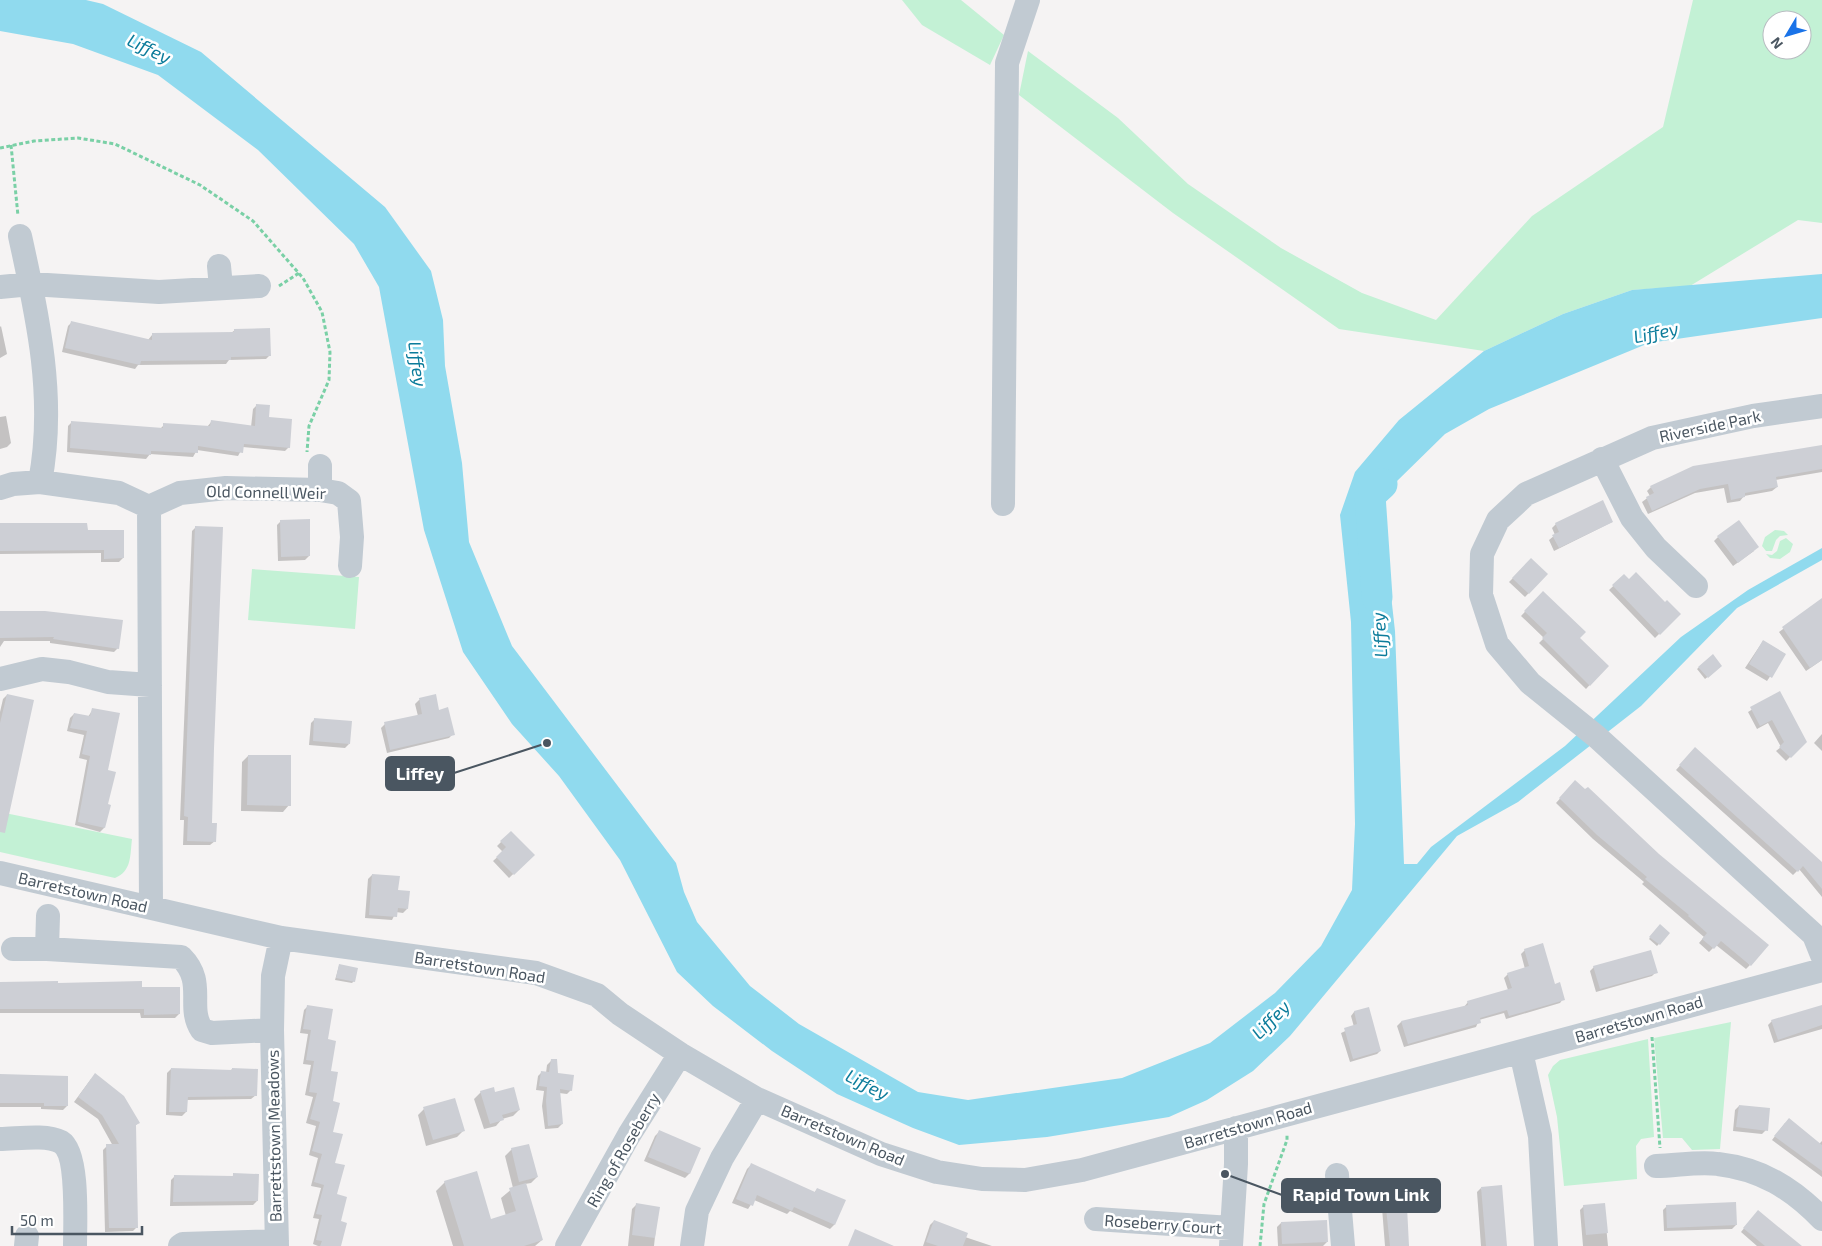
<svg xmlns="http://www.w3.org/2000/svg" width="1822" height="1246" font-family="'Exo 2',sans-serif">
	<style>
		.green { fill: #c3f1d5; fill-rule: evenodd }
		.water { fill: #90daee }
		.shadow { fill: #0003 }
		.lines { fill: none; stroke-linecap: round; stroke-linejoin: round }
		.river { stroke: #90daee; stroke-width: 31 }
		.building { fill: #cdcfd5 }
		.path { stroke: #7ad0a6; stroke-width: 3; stroke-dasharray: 4 2.5; stroke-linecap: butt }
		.minor { stroke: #c1cad2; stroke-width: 24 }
		.labels { text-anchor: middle; stroke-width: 5; stroke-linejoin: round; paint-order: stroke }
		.street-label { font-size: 16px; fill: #4a5661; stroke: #fff }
		.water-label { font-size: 18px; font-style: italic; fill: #0c7c9b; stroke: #fff }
		.leader { fill: none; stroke: #4a5661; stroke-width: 2 }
		.callout-dot { fill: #4a5661; stroke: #fff; stroke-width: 2 }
		.callout { fill: #4a5661; stroke: #4a5661; stroke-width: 2 }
		.callout-label { font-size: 18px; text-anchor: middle; font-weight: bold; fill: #fff }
	</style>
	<rect width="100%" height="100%" fill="#f5f3f3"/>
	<path class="green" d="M902 0H961L1004 35 990 65 922 25Z
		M1693 0H1822V223L1798 220 1690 286 1632 290 1563 314 1484 351 1339 329 1173 213 1019 95 1028 51 1118 118 1188 184 1281 248 1362 293 1436 320 1532 216 1663 127ZM1772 20H1802V50H1772Z
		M1775 530 1784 531 1788 535 1780 536 1776 540 1772 551H1766L1762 546 1765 537Z
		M1786 538 1793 544 1790 552 1780 559 1770 558 1766 554 1772 555 1777 551 1780 541Z
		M252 569 359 577 355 629 248 620Z
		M0 812 132 839C130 855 132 871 115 878L0 852Z
		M1731 1022 1720 1149 1692 1150 1682 1138H1663L1654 1038Z
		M1648 1039 1654 1137 1641 1139 1636 1146 1637 1179 1564 1186 1557 1117 1548 1075 1553 1066 1560 1060Z"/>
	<path class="water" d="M0 0H86L103 4 201 52 385 207 431 271 443 320 445 366 462 463 469 542 512 646 676 863 684 892 697 922 750 986 799 1024 918 1092 968 1100 1122 1078 1210 1043 1275 993 1321 946 1352 890 1355 824 1351 622 1340 515 1355 472 1399 420 1484 351 1563 314 1632 290 1822 274V318L1649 343 1489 409 1445 434 1395 483 1367 531 1370 547 1389 577 1395 631 1404 864H1417L1431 847 1565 746 1681 637 1748 590 1822 548V560L1737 608 1641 706 1518 802 1457 836 1290 1036 1253 1071 1207 1100 1169 1117 1047 1137 959 1145 913 1128 837 1094 772 1051 713 1006 677 972 620 860 559 776 512 724 463 652 424 530 379 287 354 244 258 150 158 75 73 44 0 31Z"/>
	<path class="shadow" d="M72 322 148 340 152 335 231 333 235 330 270 355 266 359 229 360 226 364 138 365 135 369 62 352 68 326Z
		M1 326 7 354 0 358V327Z
		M257 405 289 447 285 451 243 447 238 456 197 450 193 457 150 454 146 459 67 452 68 426 72 422 160 429 164 425 207 427 212 421 251 427 253 409Z
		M6 416 11 443 7 447 0 449V417Z
		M1822 447V472L1775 480 1777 487 1772 491 1744 496 1740 501 1727 503 1724 488 1695 493 1648 514 1642 502 1650 496 1647 491 1651 487Z
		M281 521 309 556 305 560 278 561 277 525Z
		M1612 522 1554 551 1549 540 1555 535 1552 528 1556 524Z
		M0 525 86 531 123 558 119 562H101V553L0 554Z
		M196 527 211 824 215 841 210 845H183L184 820H180L192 531Z
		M1718 537 1754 551 1733 566 1714 541Z
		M1531 560 1547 574 1525 597 1509 582Z
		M1624 576 1679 614 1655 638 1609 590Z
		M1543 593 1578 638 1607 666 1586 689 1539 643 1544 638 1521 616Z
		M1822 600V660L1806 671 1779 632Z
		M0 619 118 648 114 652 50 643V641H4L0 647Z
		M1763 641 1785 654 1767 681 1745 668Z
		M1712 656 1721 666 1705 679 1697 669Z
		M1779 693 1805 742 1786 761 1776 751 1781 747 1768 723 1757 729 1748 712Z
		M7 695 0 811V712L3 699Z
		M435 696 438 711 453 734 449 738 387 753 381 728 385 724 418 716 415 704 419 700Z
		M93 709 107 771 104 828 100 832 75 825 87 760 79 758 84 735 67 731 70 718 74 714 88 717Z
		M315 719 349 744 345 748 309 745 311 723Z
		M1822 734V751L1814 743Z
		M1695 749 1822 864V897L1799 869 1793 875 1676 770Z
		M248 756 289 805 283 812 241 811 242 762Z
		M1575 782 1750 965 1746 969 1716 945 1709 952 1699 943 1704 937 1642 884 1644 882 1593 839 1556 803Z
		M511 832 533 855 509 878 493 861 503 852 497 846Z
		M372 875 397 891 407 909 403 913 396 912 392 920 365 918 368 879Z
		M1660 926 1669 933 1657 946 1649 939Z
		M1525 950 1563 999 1560 1003 1506 1019 1504 1013 1479 1020 1476 1027 1404 1047 1397 1026 1401 1022 1464 1007 1468 1002 1508 990 1504 978 1508 974 1525 969 1521 954Z
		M339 966 354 981 352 983 335 980Z
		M1594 967 1656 972 1652 976 1596 992 1590 971Z
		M0 983H140V988L179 1014 175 1018H141L140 1013H0Z
		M308 1006 326 1040 339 1246H318L313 1244 319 1219 313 1218 321 1188 311 1186 318 1158 309 1155 316 1126 306 1123 313 1097 305 1095 311 1065 303 1064 308 1034 300 1033 304 1010Z
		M1822 1006V1029L1774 1043 1768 1025 1772 1021Z
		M1368 1008 1380 1051 1377 1054 1350 1062 1341 1033 1354 1027 1351 1016 1354 1012Z
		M551 1061 557 1074 571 1090 567 1094 559 1093 562 1124 558 1128 545 1129 542 1106 544 1091 536 1090 538 1076 542 1072 546 1073 547 1065Z
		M171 1069 230 1071 232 1069 256 1095 251 1099 187 1100 186 1112 182 1116 166 1115 167 1073Z
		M0 1075 67 1106 63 1110 41 1109V1107H0Z
		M91 1079 139 1122 135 1126 137 1227 133 1231 105 1232 103 1150 107 1146H113L98 1119 74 1102Z
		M481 1092 495 1093 519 1110 513 1116 502 1119 496 1126 484 1129 474 1099Z
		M1739 1106 1766 1130 1762 1134 1733 1131 1735 1110Z
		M424 1109 463 1131 457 1137 426 1146 418 1115Z
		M1785 1123 1819 1144 1822 1141V1177L1772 1140Z
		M659 1132 699 1149 689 1174 685 1178 644 1161 655 1136Z
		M512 1149 537 1177 531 1183 525 1184 542 1240 535 1246H453L436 1191 445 1182 490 1220 506 1216 501 1198 513 1188 505 1156Z
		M751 1165 814 1193 817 1189 844 1201 834 1225 830 1229 790 1211 787 1214 754 1200 748 1209 732 1203 747 1169Z
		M234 1175 257 1201 253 1205 170 1206 171 1180 175 1176 231 1177Z
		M1481 1188 1506 1246H1481L1477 1192Z
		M1385 1191 1409 1246H1385L1381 1195Z
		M636 1205 658 1208 654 1246H628L632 1209Z
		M1604 1205 1608 1246H1583L1580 1210 1584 1206Z
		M1667 1206 1736 1225 1732 1229 1664 1231 1663 1210Z
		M1754 1216 1800 1246H1757L1741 1232Z
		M934 1221 965 1237 992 1246H923L930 1225Z
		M1281 1223 1327 1242 1323 1246H1278L1277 1227Z"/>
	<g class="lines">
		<path class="river" d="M1377 597 1370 495 1382 484"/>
	</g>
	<path class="building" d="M71 321 152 340V333L234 332V329L270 328 271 356 231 357V360L141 361 140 365 65 348Z
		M256 404 270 405 269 417 292 419 290 448 244 444 243 453 198 446V453L151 451V455L70 448 71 421 163 428V423L210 426 211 420 255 426Z
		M1822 445V469L1776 477 1778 487 1745 493V497L1731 500 1728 484 1700 489 1652 511 1646 497 1654 493 1650 486 1693 466Z
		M1603 500 1613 522 1559 548 1552 535 1559 532 1555 523Z
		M310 519V556L281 557 280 520Z
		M1739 520 1759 547 1738 563 1717 536Z
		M0 523H87L88 530H124V558L104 559V550L0 551Z
		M195 526 223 527 214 748 212 823H217L216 842 187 841 188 817 184 816Z
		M1531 558 1548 574 1529 594 1512 578Z
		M1636 572 1665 602 1667 600 1681 614 1660 635 1612 585 1624 574 1629 579Z
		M1543 591 1586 632 1580 638 1609 666 1590 686 1542 638 1547 633 1524 611Z
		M1822 598V660L1810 668 1782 627Z
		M0 611H45L123 620 119 649 53 639 54 637 0 638Z
		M1763 640 1786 654 1772 678 1749 664Z
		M1713 654 1722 666 1708 678 1698 667Z
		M1780 691 1807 742 1791 758 1779 747 1784 742 1772 720 1760 726 1750 707Z
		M7 694 34 700 5 833 0 832V723Z
		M436 694 439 710 448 707 455 735 390 750 384 722 422 714 419 698Z
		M92 708 120 713 108 770 116 772 108 804 111 805 105 828 78 822 90 756 82 754 87 731 70 728 74 713 90 716Z
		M314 718 352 721 350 744 313 741Z
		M1695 747 1822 862V889L1803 866 1798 872 1679 765Z
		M248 755H291V806L247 805Z
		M1575 780 1585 789 1588 787 1659 854 1769 945 1751 966 1721 941 1714 949 1702 939 1707 933 1688 916 1689 915 1645 879 1647 877 1597 835 1559 798Z
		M511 831 535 855 514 875 496 857 506 847 500 841Z
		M372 874 400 876 398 890 410 891 408 909 398 908 397 917 369 915Z
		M1660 924 1670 933 1660 945 1649 937Z
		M1543 943 1555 984 1560 982 1565 1000 1509 1016 1507 1010 1480 1018 1481 1023 1408 1044 1401 1021 1468 1005 1467 1001 1512 988 1507 973 1529 966 1524 949Z
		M1651 950 1658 973 1600 989 1593 966Z
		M339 964 358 968 355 982 336 978Z
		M58 981V983L142 981V987H180V1014L144 1015V1009H0V982Z
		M307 1005 333 1009 328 1039 336 1041 331 1071 338 1072 333 1101 340 1103 333 1132 343 1134 335 1163 345 1165 337 1194 347 1197 341 1221 347 1223 341 1246H320L322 1241 316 1240 322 1215 316 1214 324 1185 314 1182 322 1154 312 1151 320 1122 310 1119 317 1093 309 1092 314 1061 306 1060 311 1030 303 1029Z
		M1822 1005V1025L1778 1040 1771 1020Z
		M1369 1007 1381 1051 1353 1059 1344 1028 1357 1024 1354 1011Z
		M551 1059H557L558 1073 574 1075 572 1091 560 1089 563 1124 548 1126 546 1101 547 1087 539 1086 541 1071 549 1072Z
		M171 1068 232 1070V1068L258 1069 257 1096 188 1097 187 1112H169Z
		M95 1073 124 1096 140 1123 136 1125 138 1228H109L106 1144H119L102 1115 78 1097Z
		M0 1074 68 1076V1106H44V1103H0Z
		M494 1087 495 1092 514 1087 520 1110 502 1115 504 1120 490 1124 480 1091Z
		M455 1098 465 1131 433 1140 423 1107Z
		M1739 1105 1770 1108 1768 1131 1736 1127Z
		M1789 1118 1822 1145V1171L1774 1136Z
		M659 1130 701 1148 690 1174 648 1157Z
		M529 1144 538 1177 519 1182 511 1148Z
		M751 1163 815 1192 817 1188 846 1200 835 1225 794 1207 792 1211 757 1195 753 1206 736 1199Z
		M477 1171 491 1219 516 1211 509 1188 526 1183 543 1240 524 1246H464L444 1181Z
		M233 1173 259 1174 258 1201 173 1202 174 1175 233 1176Z
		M1502 1185 1507 1246H1486L1481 1187Z
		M1406 1187 1409 1246H1390L1384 1189Z
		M1736 1202 1737 1225 1667 1228 1666 1205Z
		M636 1203 660 1207 655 1238 632 1235Z
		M1605 1203 1608 1233 1586 1235 1583 1205Z
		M1758 1210 1770 1220 1802 1246H1765L1743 1228Z
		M934 1220 968 1233 963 1246H938L926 1242Z
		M1327 1220 1328 1242 1282 1244 1281 1222Z
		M855 1229 894 1246H848Z"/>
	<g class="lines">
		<path class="path" d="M11 145 18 216
			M0 148 34 141 78 138 115 144 200 185 253 221 303 278 322 312 330 352 329 380 309 426 307 452
			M279 286 299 273
			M1652 1037 1660 1148
			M1260 1246 1264 1204 1287 1140V1135"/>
		<path class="minor" d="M20 236C38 318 56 399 40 482
			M219 266 221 287
			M0 287 31 284 159 292 259 286
			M1822 406 1753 416 1652 438 1526 494 1498 520 1482 554 1481 595 1497 644 1530 683 1597 737 1814 935 1822 955
			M1602 459 1632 518 1656 548 1696 586
			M0 488 13 484 40 482 119 493 149 507 180 493 226 488 320 490 338 493 349 501 352 537 350 566
			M320 490V466
			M1003 504 1007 63 1028 0
			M149 507 151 907
			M0 679 42 669 69 672 108 682 150 685
			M0 873 281 938 536 973 597 995 620 1014 680 1054 757 1099 881 1154 937 1172 982 1179 1025 1180 1082 1170 1822 970
			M13 949H47L181 957C207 983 186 1006 202 1030L212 1033 272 1030
			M47 949 48 916
			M1521 1052 1540 1136 1546 1246
			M0 1139C17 1139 45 1134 61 1142 79 1153 75 1225 75 1246
			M1656 1166C1676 1166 1698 1161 1718 1164 1761 1169 1792 1188 1822 1219
			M1337 1175 1343 1246
			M1096 1219 1231 1228
			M26 1246 27 1236
			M180 1246 183 1244 277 1241
			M277 1246 272 1030 273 976 281 938
			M567 1246 629 1135 680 1054
			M692 1246 697 1211 722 1158 757 1099
			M1231 1246 1236 1164V1128"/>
	</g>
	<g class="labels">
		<g class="street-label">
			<text transform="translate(1710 426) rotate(-12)" y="6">Riverside Park</text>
			<text transform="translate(266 492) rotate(1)" y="6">Old Connell Weir</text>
			<text transform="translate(83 892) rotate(13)" y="6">Barretstown Road</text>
			<text transform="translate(480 967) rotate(9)" y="6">Barretstown Road</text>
			<text transform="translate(1639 1019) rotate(-16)" y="6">Barretstown Road</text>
			<text transform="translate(1248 1125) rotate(-16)" y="6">Barretstown Road</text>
			<text transform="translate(843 1135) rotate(23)" y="6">Barretstown Road</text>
			<text transform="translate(274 1136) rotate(-91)" y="6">Barrettstown Meadows</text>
			<text transform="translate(623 1150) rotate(-60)" y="6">Ring of Roseberry</text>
			<text transform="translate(1163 1224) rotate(4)" y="6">Roseberry Court</text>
		</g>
		<g class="water-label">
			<text transform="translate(149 49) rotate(26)" y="6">Liffey</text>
			<text transform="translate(1656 333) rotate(-12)" y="6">Liffey</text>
			<text transform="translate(417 364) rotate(82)" y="6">Liffey</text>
			<text transform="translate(1380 635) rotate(-94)" y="6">Liffey</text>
			<text transform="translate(1271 1020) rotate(-46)" y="6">Liffey</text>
			<text transform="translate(867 1085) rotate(27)" y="6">Liffey</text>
		</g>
	</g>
	<path class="leader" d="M547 743L454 773M1225 1174L1282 1195"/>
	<g class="callout-dot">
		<circle cx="547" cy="743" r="5"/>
		<circle cx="1225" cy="1174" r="5"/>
	</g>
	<g class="callout">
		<rect x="386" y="757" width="68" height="33" rx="5"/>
		<rect x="1282" y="1179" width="158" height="33" rx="5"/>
	</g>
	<g class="callout-label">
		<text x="420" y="780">Liffey</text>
		<text x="1361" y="1201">Rapid Town Link</text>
	</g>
	<g transform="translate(1787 35) rotate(232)"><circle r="24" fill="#ffffff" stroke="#b7bbc0"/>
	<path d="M0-4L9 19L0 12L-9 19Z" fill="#1a73e8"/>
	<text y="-8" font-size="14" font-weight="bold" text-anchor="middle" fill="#4a5661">N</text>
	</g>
	<path d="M12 1226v8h130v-8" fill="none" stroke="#4a5661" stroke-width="2.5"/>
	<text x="20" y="1226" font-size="15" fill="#4a5661" stroke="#ffffff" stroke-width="4" paint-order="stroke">50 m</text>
</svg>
